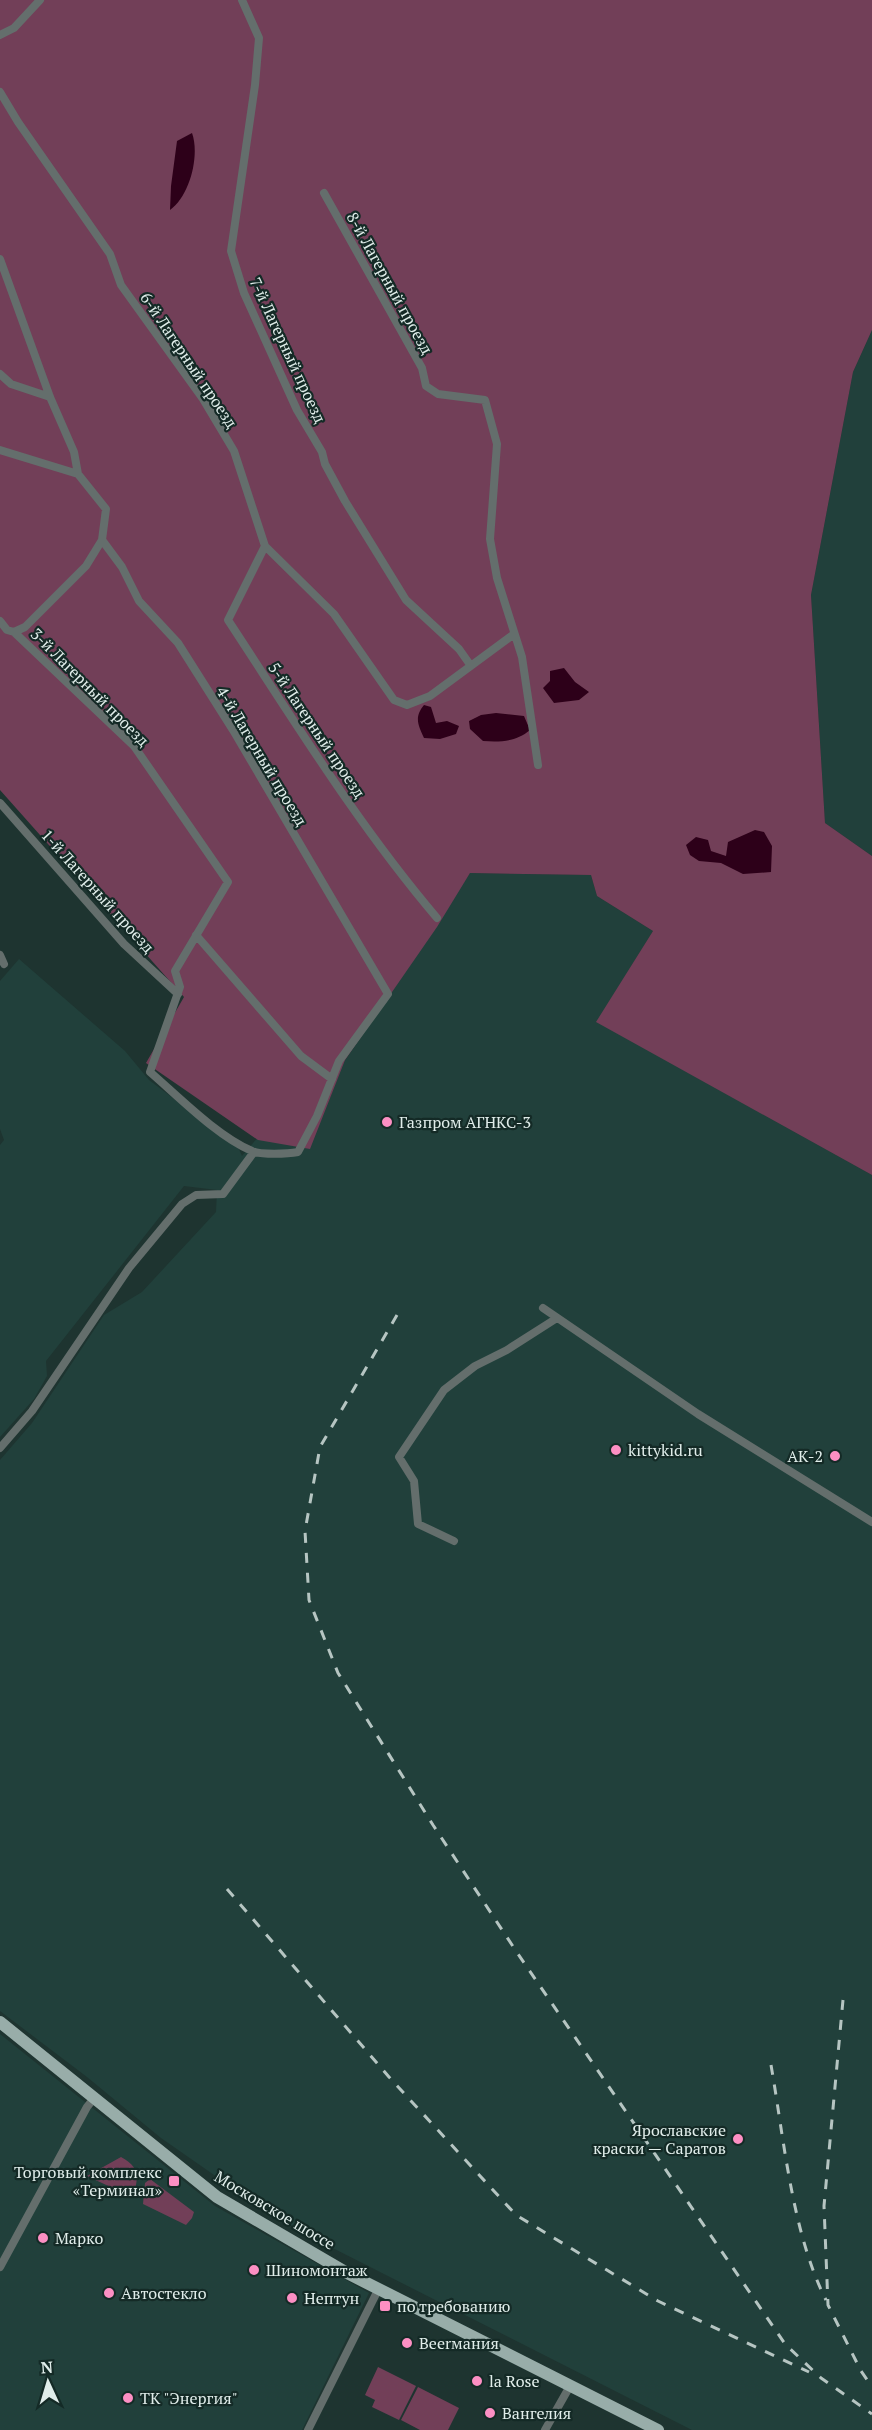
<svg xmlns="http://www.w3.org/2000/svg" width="872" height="2430" font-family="'PT Serif',serif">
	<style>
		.built { fill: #21403b }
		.green { fill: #723f58 }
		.water { fill: #2d0019 }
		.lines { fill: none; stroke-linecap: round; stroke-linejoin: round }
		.minor { stroke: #646e6c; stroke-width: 8 }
		.primary { stroke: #98ada9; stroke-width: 12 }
		.rail { stroke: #b6c5c2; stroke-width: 3; stroke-dasharray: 10 10; stroke-linecap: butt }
		.poi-dot { fill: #fc8fc3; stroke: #142a26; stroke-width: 2 }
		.labels { text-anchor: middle; stroke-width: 4.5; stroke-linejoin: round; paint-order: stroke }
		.street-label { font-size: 16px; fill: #e0edea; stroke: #142a26 }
		.poi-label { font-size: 16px; fill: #e0edea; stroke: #142a26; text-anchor: start }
	</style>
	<rect width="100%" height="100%" fill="#1e3430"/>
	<path class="built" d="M872 330V856L825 823 811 595 853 372Z
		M470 873 591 875 597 896 653 931 597 1022 872 1175V2430H692L307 2235 237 2191 161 2138 87 2077 0 2011V1460L32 1423 104 1315 142 1292 216 1212 217 1190 184 1186 46 1361 47 1376 34 1399 0 1437V1145L4 1140 0 1129V981L19 959 125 1051 149 1080 238 1147 242 1156 259 1136 346 1055Z
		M0 2034 215 2206 369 2293 302 2430H0Z"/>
	<path class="green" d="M0 0H872V330L853 372 811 595 825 823 872 856V1175L596 1022 653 931 597 896 591 875 470 873 437 927 345 1060 310 1149 258 1140 146 1063 184 997 0 790Z
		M121 2157C142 2169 137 2176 134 2198L87 2176Z
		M150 2179 194 2212 192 2218 186 2225 143 2204 145 2183Z
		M378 2367 416 2386 399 2420 372 2407 375 2400 365 2395Z
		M418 2387 459 2408 448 2430H420L401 2420Z"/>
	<path class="water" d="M192 133C200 155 190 196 170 210L171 186 177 141Z
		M564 668 575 682 589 692 579 700 554 703 543 688 550 681V671Z
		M424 705 431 707 436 723 447 721 459 726 456 734 440 739 424 738C418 725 414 717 424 705Z
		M496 713 524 716 530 730C516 742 500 742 483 741L470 729 469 721 481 715Z
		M755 830 764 832 772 846 771 872 743 874 721 863 699 861 690 855 686 845 696 837 708 840 711 851 726 856 728 842Z"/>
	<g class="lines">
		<path class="minor" d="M242 0 259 38 255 85 231 251 244 293 297 410 322 452 325 464 345 501 406 600 459 649 471 666
			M0 35 14 28 40 0
			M0 92 18 122 110 254 121 285 203 399 234 451 265 546 334 614 394 700 407 705 430 696 514 634
			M324 193 422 368 426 386 438 394 485 400 497 444 490 539 497 578 522 657 538 765
			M0 259 50 397 74 452 78 474
			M0 374 11 384 50 397
			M0 450 78 474 106 509 102 540 86 566 25 627 14 632 134 746 228 882 175 971 180 987 150 1072C179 1097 217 1136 252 1151 260 1155 288 1154 298 1152L317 1116 339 1061 388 994 233 730 178 643 139 601 122 567 102 540
			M265 546 228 620C295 722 358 825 437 918
			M0 621 7 630 14 632
			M0 803 124 944 178 994
			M196 935 301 1056 332 1079
			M0 955 4 964
			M543 1308 698 1414 872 1522
			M0 1448 32 1411 129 1268 182 1204 196 1195 223 1194 254 1152
			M454 1541 418 1524 414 1481 399 1457 444 1390 475 1366 507 1350 557 1318
			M0 2267 87 2107 95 2097
			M308 2430 379 2288
			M545 2430 570 2386"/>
		<path class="primary" d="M0 2022 217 2197 347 2273 658 2430"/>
		<path class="rail" d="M397 1315 320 1447 305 1531 309 1600 338 1673 433 1825 516 1951 785 2344 821 2378 872 2414
			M227 1889 389 2077 516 2215 658 2301 809 2372
			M843 2000 824 2206 828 2305 861 2371 872 2387
			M771 2065C784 2139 792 2233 826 2300"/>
	</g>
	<g class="poi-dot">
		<circle cx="387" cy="1122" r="6"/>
		<circle cx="616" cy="1450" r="6"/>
		<circle cx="835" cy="1456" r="6"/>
		<circle cx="738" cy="2139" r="6"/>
		<rect x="168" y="2175" width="12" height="12" rx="3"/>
		<circle cx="43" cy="2238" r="6"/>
		<circle cx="254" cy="2270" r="6"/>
		<circle cx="109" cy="2293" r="6"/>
		<circle cx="292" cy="2298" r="6"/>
		<rect x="379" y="2300" width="12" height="12" rx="3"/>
		<circle cx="407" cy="2343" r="6"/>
		<circle cx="477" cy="2381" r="6"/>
		<circle cx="128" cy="2398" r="6"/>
		<circle cx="490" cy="2413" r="6"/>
	</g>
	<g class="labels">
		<g class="street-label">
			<text transform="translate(390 283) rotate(61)" y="6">8-й Лагерный проезд</text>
			<text transform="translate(288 350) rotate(65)" y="6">7-й Лагерный проезд</text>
			<text transform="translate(189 360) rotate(56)" y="6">6-й Лагерный проезд</text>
			<text transform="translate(90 687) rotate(45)" y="6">3-й Лагерный проезд</text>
			<text transform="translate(317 730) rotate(56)" y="6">5-й Лагерный проезд</text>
			<text transform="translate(262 756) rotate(59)" y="6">4-й Лагерный проезд</text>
			<text transform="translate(98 891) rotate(48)" y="6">1-й Лагерный проезд</text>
			<text transform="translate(275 2210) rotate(31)" y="6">Московское шоссе</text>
		</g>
		<g class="poi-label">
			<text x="399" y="1128">Газпром АГНКС-3</text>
			<text x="628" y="1456">kittykid.ru</text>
			<text x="823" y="1462" text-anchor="end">АК-2</text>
			<text x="726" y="2136" text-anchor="end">Ярославские<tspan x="726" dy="18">краски — Саратов</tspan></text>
			<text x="162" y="2178" text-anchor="end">Торговый комплекс<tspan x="162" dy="18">«Терминал»</tspan></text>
			<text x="55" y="2244">Марко</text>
			<text x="266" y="2276">Шиномонтаж</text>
			<text x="121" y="2299">Автостекло</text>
			<text x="304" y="2304">Нептун</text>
			<text x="397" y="2312">по требованию</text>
			<text x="419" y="2349">Beerмания</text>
			<text x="489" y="2387">la Rose</text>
			<text x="140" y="2404">ТК "Энергия"</text>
			<text x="502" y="2419">Вангелия</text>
		</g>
	</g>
	<g transform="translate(48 2382) rotate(356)" stroke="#142a26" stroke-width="4.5" paint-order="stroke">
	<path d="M0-4.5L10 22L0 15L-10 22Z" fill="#e0edea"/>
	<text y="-9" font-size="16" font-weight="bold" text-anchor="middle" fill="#e0edea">N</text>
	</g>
</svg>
